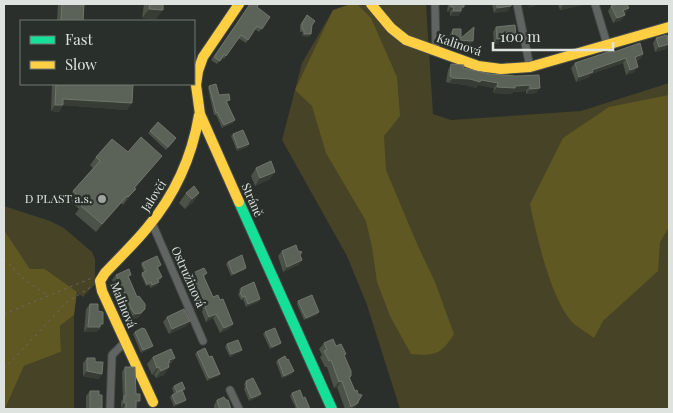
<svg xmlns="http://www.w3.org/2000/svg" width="673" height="413" font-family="'Playfair Display',serif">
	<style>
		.green { fill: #474326 }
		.forest { fill: #605822 }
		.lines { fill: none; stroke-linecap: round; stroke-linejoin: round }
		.street-casing { stroke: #474c49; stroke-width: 9 }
		.fast-casing { stroke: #474c49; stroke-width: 12 }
		.slow-casing { stroke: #474c49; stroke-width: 12 }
		.path { stroke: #676a68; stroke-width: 1; stroke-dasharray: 2.5 4; stroke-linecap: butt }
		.street { stroke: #606462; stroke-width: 7 }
		.fast { stroke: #16e098; stroke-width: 10 }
		.slow { stroke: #ffcf43; stroke-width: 10 }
		.wall { fill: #4b5247 }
		.shaded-wall { fill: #373d35 }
		.building { fill: #5b6257; stroke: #6f766c }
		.poi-dot { fill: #9fa4a1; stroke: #29302b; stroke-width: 2 }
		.labels { text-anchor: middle; stroke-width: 5; stroke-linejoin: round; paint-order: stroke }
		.street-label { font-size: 12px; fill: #dee3e0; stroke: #29302b }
		.poi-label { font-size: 12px; fill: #dee3e0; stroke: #29302b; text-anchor: end }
	</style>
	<rect width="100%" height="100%" fill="#2a2f2c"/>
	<path class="green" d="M351 4H426L433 114 451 120 581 111 669 83V409H400L367 305 347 256 282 140 302 63 333 10Z
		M4 206 50 221 64 228 92 252 95 259V284L83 297 45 269H30L4 230Z
		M74 315V409H5L24 366 61 352 60 326Z"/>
	<path class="forest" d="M351 4H357L371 18 397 77 400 116 384 136 386 170 417 244 435 282 454 334C441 355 434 356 411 354L390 316 377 282 372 247 366 221 326 153 312 106 295 90 333 10Z
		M669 95V227L660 242 658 271 603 321 594 338C588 333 580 329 574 324 551 301 537 237 530 204L563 138 609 107Z
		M4 230 30 269H45L77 292 74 315 60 326 61 352 24 366 5 409H4Z"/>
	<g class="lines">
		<g class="street-casing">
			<path id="street" d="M435 4 436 51
				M517 4 530 67
				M595 4 607 44
				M152 223 203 341
				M230 390 239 409
				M110 409 112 355 125 342"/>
		</g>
		<g class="fast-casing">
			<path id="fast" d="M239 202 332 409"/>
		</g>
		<g class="slow-casing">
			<path id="slow" d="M239 4 203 57 198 71 196 85 200 114 239 202
				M371 4 391 28 406 40 478 66 501 69 530 67 669 27
				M153 402 102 291 100 281 105 273C119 258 134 244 147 228 174 196 192 157 199 115"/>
		</g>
		<path class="path" d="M4 259 25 280 47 295
			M4 314 92 278
			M4 369 67 302 91 287"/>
		<use href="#street" class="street"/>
		<use href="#fast" class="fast"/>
		<use href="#slow" class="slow"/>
	</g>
	<path class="wall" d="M58 4H84L83 21H57Z
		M144 4H163L156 19 142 18Z
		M250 4 270 17 259 32 255 29 246 43 238 38 224 59 222 58 217 64 211 60Z
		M448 4H464V7L458 16H450V12H447Z
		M492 4H511L508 11 494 13Z
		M558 4H587L560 10Z
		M614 4H627L625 14V15L621 20 613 23 608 11 611 6 613 5Z
		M307 15 312 25 311 34 309 37 302 36 303 32H300V25Z
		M496 27 516 37 513 42 494 44 493 32Z
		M453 29 469 47 454 45 455 43 449 42 450 34Z
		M656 38 666 49 655 52 653 43Z
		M614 52 643 54 640 59 636 61 634 72 626 75 623 63 591 74 589 77 576 82 571 68 575 63Z
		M451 64 463 68 540 88 536 93 526 94V91L513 92 511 94 493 93 494 88 478 85 476 88 466 85 449 83 446 82 448 70Z
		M52 84H133L127 110 63 105 59 112 51 111Z
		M209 86 228 102 227 103 235 120 233 123 222 128 216 115H214L208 88Z
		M150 131 174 141 166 150 148 133Z
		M233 134 249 144 247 147 237 151 231 136Z
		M128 152 162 156 156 163 135 188 130 196 123 205 121 203 96 232 75 214 79 209 68 199 73 191 93 168 90 165 96 157Z
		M256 168 270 179 255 186 251 176Z
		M186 193H199L193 202 185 209 179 203Z
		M282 251 302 260 298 265 283 272 278 256Z
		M228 262 244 270 231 276 226 264Z
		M142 263 161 265 158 268 162 277 160 280 158 281 157 285 151 288 149 285 146 286 141 275 144 272 141 265Z
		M193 273H207L204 277 213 297 220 300 233 324 230 328 220 333 213 318 206 322 202 312 203 309 188 281Z
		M116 275 129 278 137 297 145 309 138 318 131 319 128 315 112 280Z
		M241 288 260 299 258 302 246 307 243 299 241 300 238 294 240 292 239 290Z
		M298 301 317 315 304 320 297 304Z
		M90 304 98 311 100 329H99L96 332H84L86 309Z
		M167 317 190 321 186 326 169 334 163 322Z
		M135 332 151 348 141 353 133 334Z
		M265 332 281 343 279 345 270 349 263 334Z
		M324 343 336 346 346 354 344 356 351 376 350 379 358 402 354 409H345L337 387 334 388 327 367H325L320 357 322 355 319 349Z
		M227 344 240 352 230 357 225 347Z
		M197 352 209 357 220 374 218 376 207 381 195 354Z
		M153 357 175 358 169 366V367L164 375 156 378 154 375H152L147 364Z
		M87 358 95 362 99 379 83 376V363Z
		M278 360 292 374 282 378 276 362Z
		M125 367 137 406H136V409H123V408H121V401L123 399 122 372Z
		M246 381 259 397 249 401 244 389 245 387 244 384Z
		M174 386 184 391H183L186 400 184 402 174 407 170 397 172 395 174 394 172 388Z
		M90 391 99 395 102 408 100 409H86V396Z
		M292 393 310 409H296L290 396Z
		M217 400 231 409H214V405Z"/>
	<path class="shaded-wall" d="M531 4H540L528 8Z
		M569 4H587L560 10 563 5Z
		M511 6 508 11 494 13 497 8Z
		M451 7H454L450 12H447Z
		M461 7H464L458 16H450L453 11Z
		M629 8 625 14 620 15 623 10Z
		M149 9 163 10 156 19 142 18Z
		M625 15 621 20 613 23 617 18Z
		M304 34H311L309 37 302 36Z
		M452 37 460 38 473 41 469 47 454 45 455 43 449 42Z
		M516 37 513 42 494 44 497 39Z
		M669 44 666 49 655 52 659 47Z
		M643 54 640 59 631 62 635 57Z
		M626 58 623 63 591 74 589 77 576 82 579 77 592 70Z
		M638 67 634 72 626 75 630 70Z
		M453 78 481 80 498 83 494 88 478 85 476 88 466 85 449 83Z
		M530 85 526 91 513 92 511 94 493 93 497 87Z
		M540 88 536 93 526 94 530 89Z
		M63 99 132 103 127 110 63 105 59 112 51 111 55 105Z
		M235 120 233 123 222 128 224 125Z
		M249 144 247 147 237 151 238 148Z
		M162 156 156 163 129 195 134 188Z
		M275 172 270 179 255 186 260 178Z
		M136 189 130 196 123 205 128 197Z
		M199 193 193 202 185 209 192 199Z
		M127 196 121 203 96 232 102 224Z
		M302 260 298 265 283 272 287 267Z
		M246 268 244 270 231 276 233 274Z
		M159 282 157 285 151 288 152 285Z
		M260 299 258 302 246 307 248 304Z
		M145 309 138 318 131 319 135 314Z
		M319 312 317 315 304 320 306 318Z
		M216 314 213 318 206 322 209 317Z
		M190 321 186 326 169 334 172 329Z
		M100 324H103L96 332H84L88 327Z
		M233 324 230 328 220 333 224 328Z
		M281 343 279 345 270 349 272 347Z
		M153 346 151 348 141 353 143 350Z
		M242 350 240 352 230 357 231 354Z
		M175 358 170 365 167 366 169 367 164 375 156 378 169 360Z
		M159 367 154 375H152L157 368Z
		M87 371 102 374 99 379 83 376Z
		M294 371 292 374 282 378 284 376Z
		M220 374 218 376 207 381 209 378Z
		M342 381 337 387 334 388 339 382Z
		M261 394 259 397 249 401 251 398Z
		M186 400 184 402 174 407 176 404Z
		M136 401H140L137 406H132Z
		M124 403H126L123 408H121Z
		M358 403 354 409H349L351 407Z"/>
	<path class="building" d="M62 4H84L83 21H61Z
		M150 4H163V10L149 9Z
		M250 4H259L257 7 270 17 262 29 257 26 248 40 241 35 226 56 224 54 220 61 214 57Z
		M451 4H464V7H461V11H453L454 7H451Z
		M497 4H511V6L497 8Z
		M618 4H627L629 8 623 10 625 15 617 18 611 6Z
		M307 15 315 21 312 25 311 34H304V30L302 29V23Z
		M515 25 516 37 497 39 496 27Z
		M474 27 473 41 458 40 460 38 452 37 453 29H461V38Z
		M667 35 669 44 659 47 656 38Z
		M640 43 643 54 635 57 638 67 630 70 626 58 592 70 593 72 579 77 575 63 614 50V52Z
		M451 64 464 65 463 68 490 74 516 76 539 75 540 88 530 89V85L515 86V88L497 87 498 83 481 80 480 82 470 79 453 78 450 76Z
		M56 84H133L132 103 63 99V105H55Z
		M216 84 219 95 229 94 230 100 226 101 235 120 224 125 217 112 216 113 209 86Z
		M158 122 176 138 168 147 150 131Z
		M243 130 249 144 238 148 233 134Z
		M141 137 162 156 134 188 136 189 128 197 127 196 102 224 81 206 85 202 73 191 100 161 96 157 112 139 128 152Z
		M271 161 275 172 260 178 256 168Z
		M194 186 199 193 192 199 186 193Z
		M296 245 298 251 302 252 300 255 302 260 287 267 282 251Z
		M242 255 246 268 233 274 228 262Z
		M157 256 161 265 157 267 162 277 157 279 159 282 152 285 151 282 147 284 142 273 146 271 142 263Z
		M204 268 207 273 203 275 213 297 218 295 220 300 223 299 233 324 224 328 216 314 209 317 205 307 207 306 191 277 194 275 193 273Z
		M129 269 131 275 128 276 137 297 139 296 145 304V309L141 313 135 314 132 310 116 275Z
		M254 282 260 299 248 304 245 296 242 297 240 292 242 291 241 288Z
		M312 295 319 312 306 318 298 301Z
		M90 304H98V311L103 312V324H100V327H88Z
		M184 309 190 321 172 329 167 317Z
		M142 328 145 329 153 346 143 350 135 332Z
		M275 328 281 343 272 347 265 332Z
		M333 339 336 346 341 344 346 354 344 355 351 371V376L349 377 355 391 357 390 358 394 362 395 358 402V403L351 407 342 381 339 382 331 360 329 361 324 351 327 350 324 343Z
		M238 340 242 350 231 354 227 344Z
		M205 348 209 357 212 356 220 374 209 378 197 352Z
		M171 349 175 358 169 360 170 362 168 363 169 367 161 371 159 367 157 368 153 357Z
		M285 356 287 360 288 359 294 371 284 376 278 360Z
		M87 358H95V362H103L102 374 87 371Z
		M125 367H135L136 394H140V401H136V409H126V403H124V396H126Z
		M253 378 261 394 251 398 246 386 247 385 246 381Z
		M182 382 185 389 177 392 174 386Z
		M182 390 186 400 176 404 172 395Z
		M300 390 303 398 305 397 310 409H298L292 393Z
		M90 391H99V395H102V408L90 409Z
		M224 397 226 400H228L231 409H220L218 404 217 400Z"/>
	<circle class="poi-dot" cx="102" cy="199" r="5"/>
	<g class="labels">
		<g class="street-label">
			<text transform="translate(459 45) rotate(19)" y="4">Kalinová</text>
			<text transform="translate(154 196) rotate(-57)" y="4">Jalovčí</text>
			<text transform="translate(252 200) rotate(66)" y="4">Stráně</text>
			<text transform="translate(188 277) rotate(66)" y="4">Ostružinová</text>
			<text transform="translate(123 305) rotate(68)" y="4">Malinová</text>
		</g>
		<g class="poi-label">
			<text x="92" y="203">D PLAST a.s.</text>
		</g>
	</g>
	<rect width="673" height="413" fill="none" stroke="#dee3e0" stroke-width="10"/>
	<rect x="20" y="20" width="175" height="65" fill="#29302b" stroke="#717873"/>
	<rect x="30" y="36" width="25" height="8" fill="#16e098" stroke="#717873"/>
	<text x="65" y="45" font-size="15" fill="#dee3e0">Fast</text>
	<rect x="30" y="61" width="25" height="8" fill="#ffcf43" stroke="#717873"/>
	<text x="65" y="70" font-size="15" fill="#dee3e0">Slow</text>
	<path d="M493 42v8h120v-8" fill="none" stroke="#dee3e0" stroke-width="2.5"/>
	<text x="500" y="42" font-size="15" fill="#dee3e0" stroke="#29302b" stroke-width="4" paint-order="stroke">100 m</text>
</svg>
